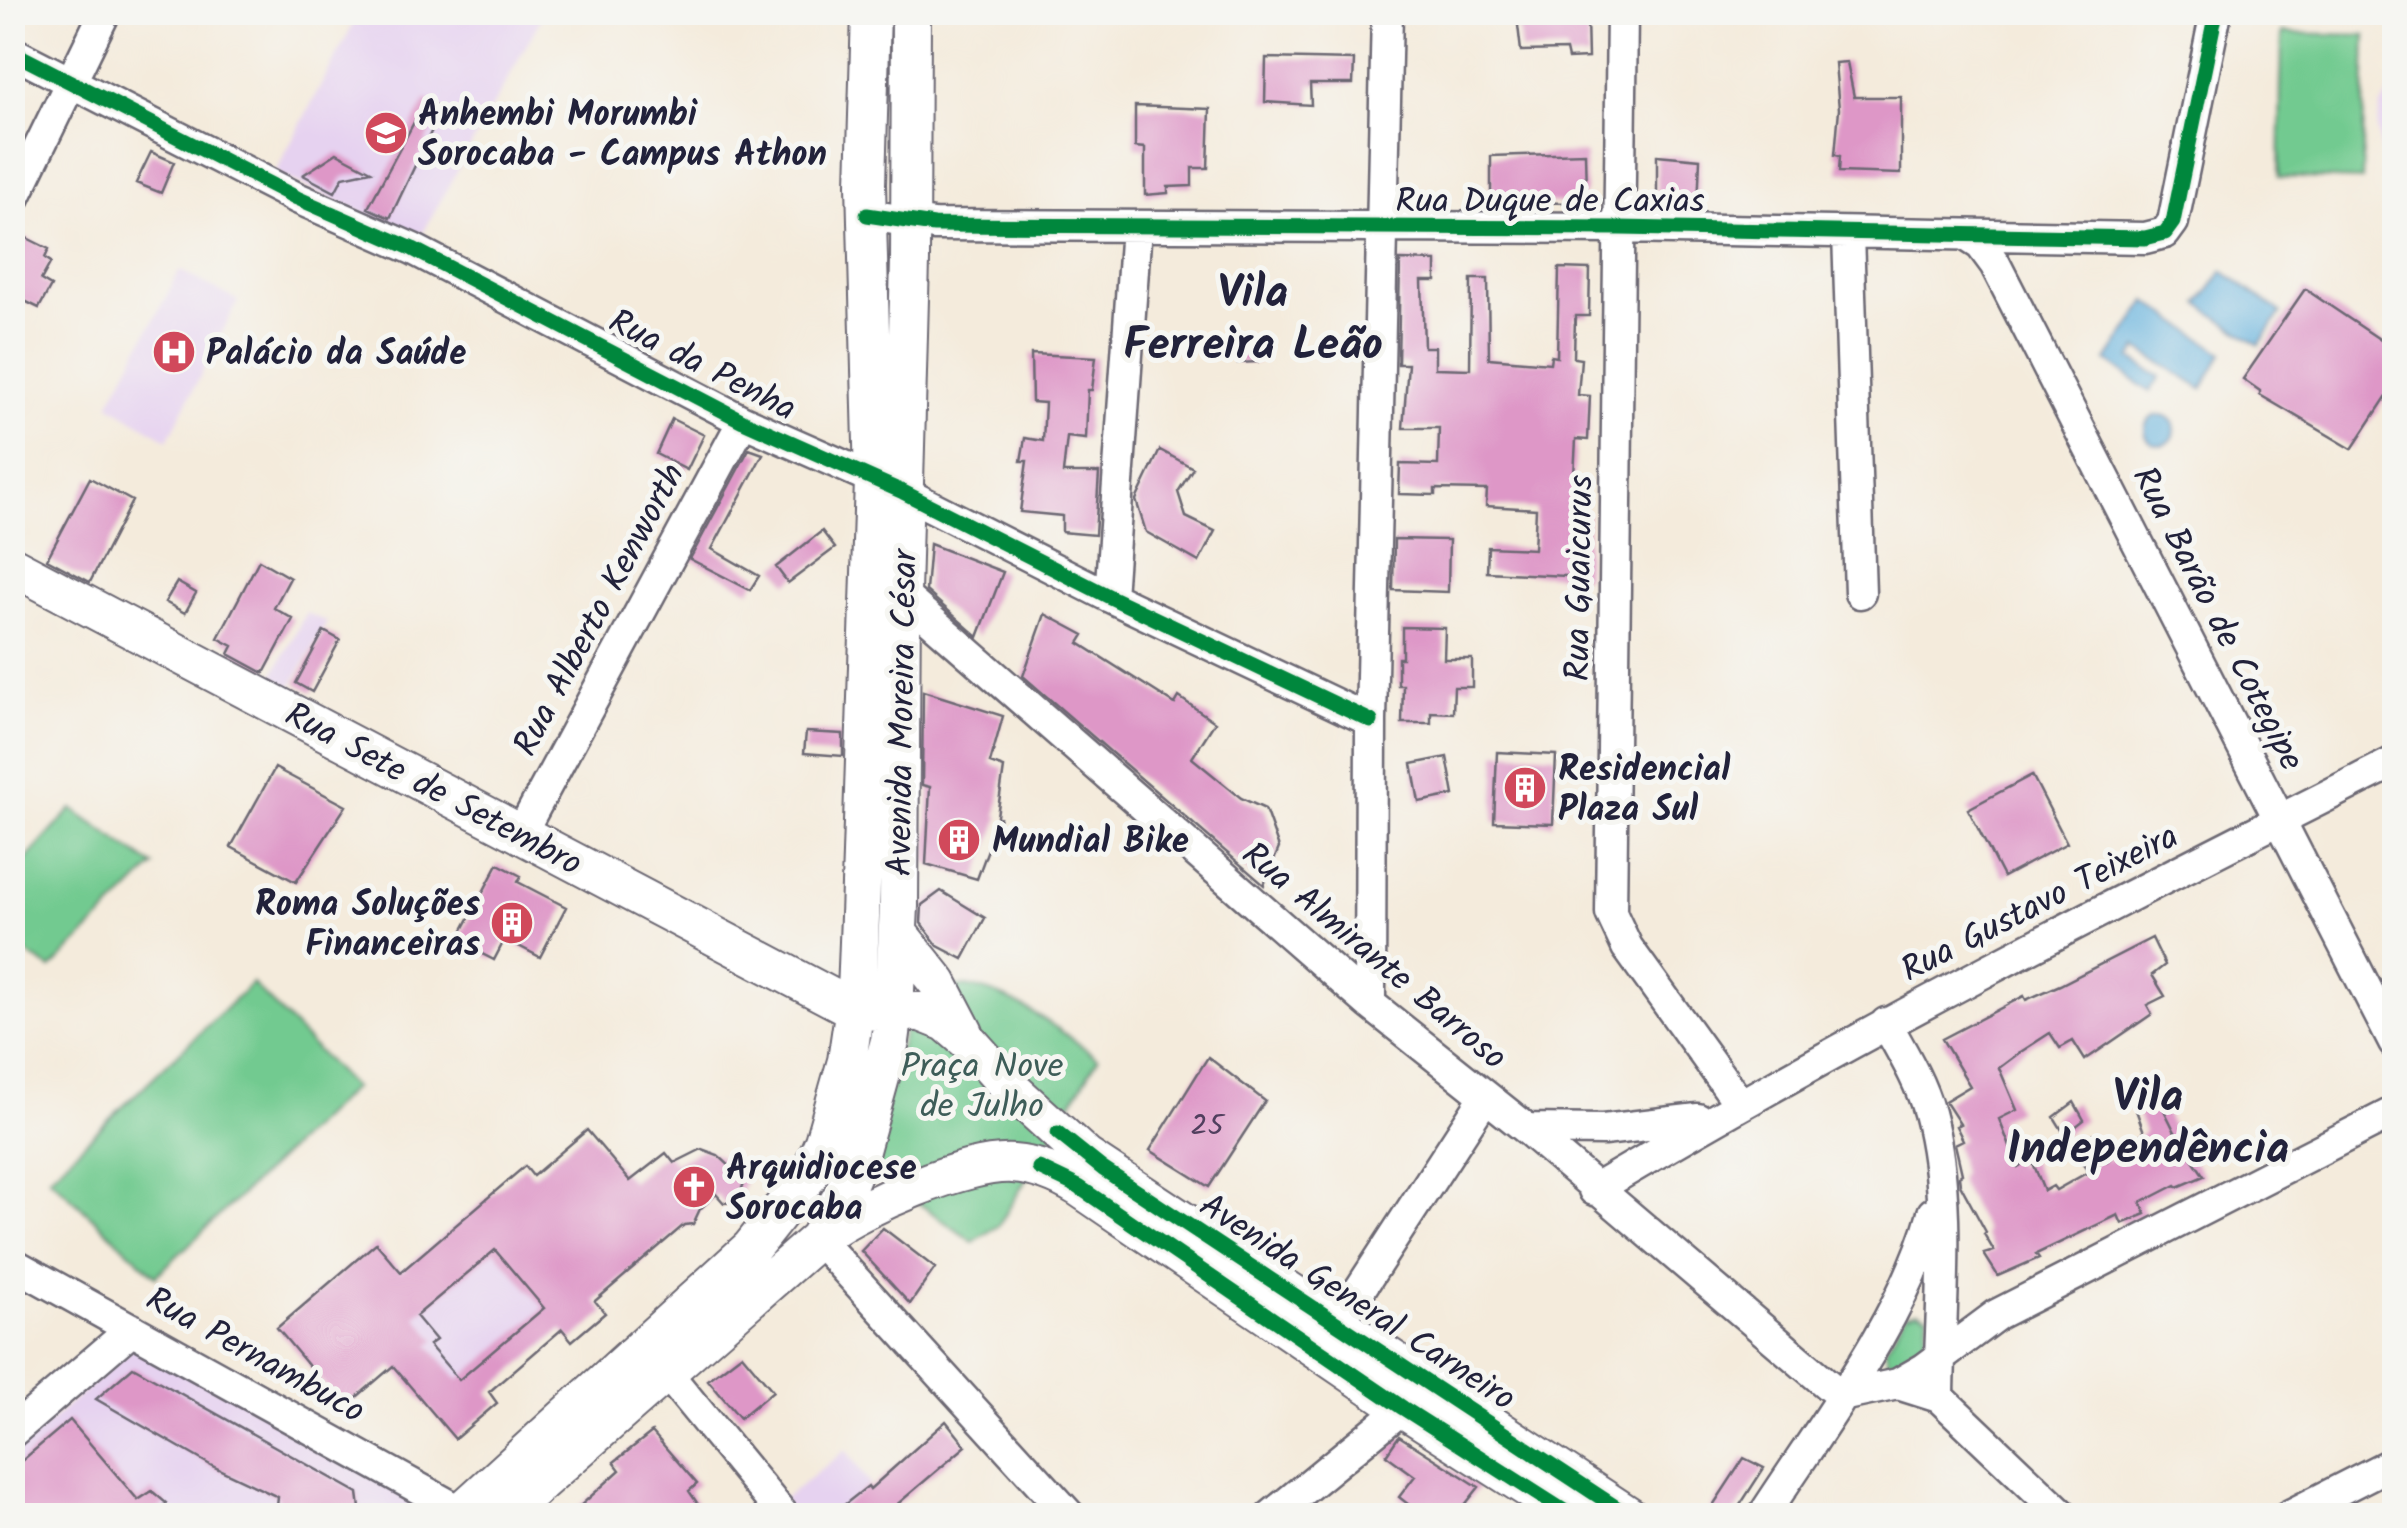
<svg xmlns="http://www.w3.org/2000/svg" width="2407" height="1528" font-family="Kalam,sans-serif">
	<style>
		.built { fill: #e6d2f0 }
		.green { fill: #72ca90; stroke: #4a7666; stroke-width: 2.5 }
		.water { fill: #63b1dd; stroke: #426a8c; stroke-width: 2.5 }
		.building { fill: #de97c7; fill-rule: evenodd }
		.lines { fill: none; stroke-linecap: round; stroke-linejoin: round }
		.minor-casing { stroke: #6c6873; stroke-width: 35 }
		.major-casing { stroke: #6c6873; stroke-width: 42 }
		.minor { stroke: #fff; stroke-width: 30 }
		.major { stroke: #fff; stroke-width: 38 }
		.cycleway-casing { stroke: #f6f6f2; stroke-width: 21 }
		.cycleway { stroke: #00873e; stroke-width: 15 }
		.labels { text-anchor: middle; stroke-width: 10; stroke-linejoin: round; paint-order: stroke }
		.number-label { font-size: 30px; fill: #513f5e }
		.poi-label { font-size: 35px; font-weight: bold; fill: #22223b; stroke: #f6f6f2; text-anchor: start }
		.street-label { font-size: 35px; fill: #22223b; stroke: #f6f6f2 }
		.park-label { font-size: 35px; fill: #3e5d59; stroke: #f6f6f2 }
		.district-label { font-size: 45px; font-weight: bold; fill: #22223b; stroke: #f6f6f2 }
	</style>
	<rect width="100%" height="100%" fill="#f6f6f2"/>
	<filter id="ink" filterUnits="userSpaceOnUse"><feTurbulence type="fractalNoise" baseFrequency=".01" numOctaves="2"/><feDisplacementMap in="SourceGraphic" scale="20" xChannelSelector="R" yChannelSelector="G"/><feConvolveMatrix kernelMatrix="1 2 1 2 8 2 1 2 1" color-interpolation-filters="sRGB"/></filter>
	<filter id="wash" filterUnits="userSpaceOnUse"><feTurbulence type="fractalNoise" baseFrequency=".0048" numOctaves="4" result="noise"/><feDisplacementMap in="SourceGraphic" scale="40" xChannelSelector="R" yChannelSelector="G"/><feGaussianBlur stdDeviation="2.25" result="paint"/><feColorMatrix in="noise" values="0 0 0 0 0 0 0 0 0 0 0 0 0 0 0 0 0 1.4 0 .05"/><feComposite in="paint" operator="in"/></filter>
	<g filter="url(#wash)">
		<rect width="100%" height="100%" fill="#f4ebdc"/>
		<path class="built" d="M359 13H544L420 238 275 173Z
			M2394 84V173L2380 150 2377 128 2381 106Z
			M180 270 238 301 168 440 109 404Z
			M306 613 327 622 291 687 272 678Z
			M587 1130 675 1233 596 1301 605 1313 572 1341 562 1330 489 1392 497 1403 455 1439 393 1366 344 1408 277 1328 376 1243 401 1271 525 1166 533 1175Z
			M150 1345 417 1497 422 1511 417 1516 13 1515 12 1456 132 1348Z
			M846 1450 870 1484 830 1515H794L782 1500Z"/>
		<path class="green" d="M2282 33 2366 35 2362 180 2279 177Z
			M72 809 154 866 51 969 13 945V874Z
			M252 983 353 1088 156 1276 49 1177Z
			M966 986C1014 994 1059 1029 1098 1058L999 1225 973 1242 868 1167 907 1021 943 990Z
			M1918 1311 1928 1315C1926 1347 1926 1351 1898 1369L1890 1366 1885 1349 1906 1314Z"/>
		<path class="water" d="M2223 271 2281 313 2259 345 2199 304Z
			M2147 301 2223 353 2202 389 2138 349 2131 359 2160 377 2150 392 2107 361Z
			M2145 430a15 15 0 1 1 30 0a15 15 0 1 1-30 0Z"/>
		<g id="blocks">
			<path class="building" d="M1517 17 1587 18 1588 58 1568 59 1566 50 1521 51Z
				M1266 58 1354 60 1353 84H1310L1311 105 1265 102Z
				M1847 62 1854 97H1901V174L1839 172 1840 156 1835 155 1839 109 1835 63Z
				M426 100 442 109 390 218 368 208Z
				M1135 106 1210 109 1208 168H1192V186L1168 187V193L1145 195V148L1135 147Z
				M151 152 174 162 161 193 136 183Z
				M337 153 371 171 343 177 335 192 303 175Z
				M1585 153 1586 192 1578 203 1491 202V156Z
				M1657 155 1700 159 1698 206 1657 204Z
				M17 233 49 249 45 258 51 262 41 280 51 286 39 308 12 295V246Z
				M1400 260 1436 261V281H1422L1424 347H1435V368L1470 369 1471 279H1488L1489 358 1550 363 1551 356 1557 357 1559 268 1590 269 1589 316H1575L1574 358 1581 359 1578 395 1590 396 1588 440 1576 439 1572 512 1588 513 1585 577 1487 572 1488 547 1534 549 1536 509 1486 506 1487 490 1435 489V495L1399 494 1400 464 1438 465 1439 428H1403L1408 364H1398Z
				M2305 289 2394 349V385L2352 449 2260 395V391L2243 379Z
				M1241 344 1263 345 1258 362 1238 363Z
				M1031 354 1096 357 1092 390H1088L1086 439 1067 437 1063 473H1099L1095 535 1062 532V516L1020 512 1027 461H1021L1025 438 1043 441 1045 403 1032 402Z
				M672 419 704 435 687 470 656 454Z
				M749 449 763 454 712 549 759 576 750 590 690 559Z
				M1160 450 1193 468 1178 492 1186 517 1215 531 1199 562 1146 532 1136 500Z
				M90 478 132 501 90 582 47 559Z
				M822 531 835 548 788 583 776 567Z
				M1394 539 1449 540 1448 592 1393 590Z
				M930 544 1003 572 978 637 926 591Z
				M259 560 290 578 274 608 293 619 264 673 229 654 233 646 218 638Z
				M177 582 196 593 185 613 165 602Z
				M1045 614 1084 635 1079 643 1175 704 1179 697 1215 722 1192 758 1241 798 1265 809 1279 848 1264 885 1023 676Z
				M1402 627 1445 628 1444 659H1472V687H1454L1453 713 1431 712V723H1402L1403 685H1398V658H1402Z
				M324 631 340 640 312 692 296 683Z
				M923 691 1003 716 990 763 1004 768 997 816 1000 817 977 879 926 864 930 787 922 785Z
				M806 732 843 734V756L804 753Z
				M1497 752 1556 755 1553 824 1494 822Z
				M1447 757 1454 795 1419 802 1412 764Z
				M275 768 346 806 296 882 231 847Z
				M2032 775 2067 843 2003 877 1968 809Z
				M498 864 521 876 518 882 566 907 540 957 505 939 494 960 457 941Z
				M941 891 985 918 963 959 938 946 921 923 922 905Z
				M2152 938 2165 965 2152 975 2165 996 2147 1005 2152 1014 2085 1060 2073 1041 2060 1048 2050 1033 2019 1053 1999 1068 2017 1110 1999 1119 2018 1167 2031 1159 2044 1191 2053 1186 2056 1190 2088 1172 2071 1145 2092 1134 2107 1161 2144 1132 2136 1110 2158 1098 2177 1136 2204 1176 2178 1187 2176 1185 2141 1203 2146 1214 2122 1224 2118 1215 2036 1254 2039 1258 1998 1276 1984 1254 1994 1251 1984 1234 1986 1232 1960 1184 1959 1176 1962 1174 1955 1144 1963 1140 1956 1126 1960 1124 1945 1101 1970 1086 1942 1039 2024 996 2026 1000 2060 985Z
				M1208 1057 1265 1101 1209 1187 1150 1150Z
				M2074 1102 2084 1120 2065 1135 2054 1117Z
				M587 1130 630 1181 666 1153 674 1163 702 1149 718 1155 745 1180 737 1202 724 1203 716 1194 700 1209 693 1224 684 1225 595 1301 605 1313 572 1341 562 1329 489 1392 497 1403 455 1439 393 1366 344 1408 277 1328 376 1243 401 1272 525 1166 533 1176ZM495 1250 544 1308 459 1380 429 1345 436 1340 416 1316Z
				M883 1228 935 1268 910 1304 861 1251Z
				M742 1354 773 1391 740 1418 708 1380Z
				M133 1367 358 1493 361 1516H276L278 1497 212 1466 96 1399Z
				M70 1420 138 1500 152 1491 166 1503 152 1516H12V1469Z
				M946 1421 966 1446 894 1507 900 1516H830L868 1486 870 1489Z
				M652 1432 697 1484 689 1491 706 1516H569L620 1470 614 1462Z
				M1399 1436 1479 1487 1456 1516H1423L1399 1497 1415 1476 1386 1455Z
				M1744 1458 1764 1468 1733 1516H1706Z"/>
		</g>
	</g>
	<g filter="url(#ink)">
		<use href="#blocks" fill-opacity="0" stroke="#6c6873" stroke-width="2.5"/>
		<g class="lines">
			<g class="minor-casing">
				<path id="minor" d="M1622 12 1611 913 1627 947 1740 1104
					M12 52 297 198 413 249 743 421 903 492 1110 597 1371 721
					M12 203 105 12
					M867 215 934 225 1620 228 2145 238 2165 233 2173 222 2216 12
					M1848 234 1860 593
					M1967 236 1981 245 1995 264 2394 1043
					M901 594 1370 1004 1527 1129 1841 1396
					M1110 597 1135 241 1133 227
					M521 833 743 421
					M1370 1004 1371 721 1387 12
					M1886 1023C1902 1052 1920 1081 1929 1113 1953 1200 1940 1308 1939 1397
					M1527 1129 1603 1130 1698 1119
					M1594 1190C1854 1035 2124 898 2394 762
					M818 1239 1070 1516
					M12 1263 469 1516
					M1338 1323 1485 1097
					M665 1371 784 1516
					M1898 1384 1924 1369 1998 1314 2394 1112
					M1841 1396 1898 1384 1939 1397 2064 1516
					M12 1432 132 1329
					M1271 1516 1403 1408 1406 1387
					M1763 1516C1822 1425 1905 1317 1933 1213
					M2288 1516 2394 1462"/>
			</g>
			<g class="major-casing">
				<path id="major" d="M12 566 855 1010 921 1012 946 1022 967 1040 1010 1088 1086 1157 1629 1516
					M898 933 938 983 964 1033
					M824 1234C862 1206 966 1161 1013 1164 1038 1166 1058 1174 1079 1187L1403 1408 1572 1516
					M457 1516 751 1248 809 1175 824 1142 847 1061 857 993 860 916 874 480 866 184 871 12
					M502 1516 818 1239 844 1193 857 1161 890 1041 894 1011 899 906 901 594 910 261 911 12"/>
			</g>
			<use href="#minor" class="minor"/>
			<use href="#major" class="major"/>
			<g class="cycleway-casing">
				<path id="cycleway" d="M12 52 297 198 413 249 743 421 903 492 1110 597 1371 721
					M867 215 934 225 1620 228 2145 238 2165 233 2173 222 2216 12
					M1058 1133 1103 1169 1629 1516
					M1039 1168 1079 1187 1403 1408 1572 1516"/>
			</g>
			<use href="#cycleway" class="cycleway"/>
		</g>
	</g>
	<defs>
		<g id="university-disc" transform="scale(2.25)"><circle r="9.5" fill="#d1495b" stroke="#f6f6f2"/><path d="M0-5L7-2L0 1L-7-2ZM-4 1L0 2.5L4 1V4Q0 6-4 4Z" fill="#fff"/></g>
		<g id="hospital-disc" transform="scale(2.25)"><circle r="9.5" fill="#d1495b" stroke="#f6f6f2"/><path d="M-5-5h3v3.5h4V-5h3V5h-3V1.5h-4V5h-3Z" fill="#fff"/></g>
		<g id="building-disc" transform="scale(2.25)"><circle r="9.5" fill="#d1495b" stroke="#f6f6f2"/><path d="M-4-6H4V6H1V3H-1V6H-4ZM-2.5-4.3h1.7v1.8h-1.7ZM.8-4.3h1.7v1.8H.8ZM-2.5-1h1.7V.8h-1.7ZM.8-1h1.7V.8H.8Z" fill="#fff"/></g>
		<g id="church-disc" transform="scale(2.25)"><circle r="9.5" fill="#d1495b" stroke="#f6f6f2"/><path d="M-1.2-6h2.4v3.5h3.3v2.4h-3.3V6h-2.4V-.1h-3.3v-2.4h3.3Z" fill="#fff"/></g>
	</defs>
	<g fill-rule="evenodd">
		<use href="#university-disc" x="386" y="133"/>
		<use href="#hospital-disc" x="174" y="352"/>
		<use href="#building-disc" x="1525" y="788"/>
		<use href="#building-disc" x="959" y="840"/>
		<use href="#building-disc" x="512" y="923"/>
		<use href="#church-disc" x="694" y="1187"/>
	</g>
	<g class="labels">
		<g class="number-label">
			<text x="1207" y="1135">25</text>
		</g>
		<g class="poi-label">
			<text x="418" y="125">Anhembi Morumbi<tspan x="418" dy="40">Sorocaba - Campus Athon</tspan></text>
			<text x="206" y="364">Palácio da Saúde</text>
			<text x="1558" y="780">Residencial<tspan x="1558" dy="40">Plaza Sul</tspan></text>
			<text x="992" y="852">Mundial Bike</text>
			<text x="480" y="915" text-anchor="end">Roma Soluções<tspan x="480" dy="40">Financeiras</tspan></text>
			<text x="726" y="1179">Arquidiocese<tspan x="726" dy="40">Sorocaba</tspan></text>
		</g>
		<g class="street-label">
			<text x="1550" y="212">Rua Duque de Caxias</text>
			<text transform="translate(703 364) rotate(27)" y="12">Rua da Penha</text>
			<text transform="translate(1578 578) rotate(-89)" y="12">Rua Guaicurus</text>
			<text transform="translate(598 609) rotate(-62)" y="12">Rua Alberto Kenworth</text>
			<text transform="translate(2219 618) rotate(63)" y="12">Rua Barão de Cotegipe</text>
			<text transform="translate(901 713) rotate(-89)" y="12">Avenida Moreira César</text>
			<text transform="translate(434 788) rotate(28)" y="12">Rua Sete de Setembro</text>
			<text transform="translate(2039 902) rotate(-27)" y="12">Rua Gustavo Teixeira</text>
			<text transform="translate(1375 955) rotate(40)" y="12">Rua Almirante Barroso</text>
			<text transform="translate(1358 1301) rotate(33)" y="12">Avenida General Carneiro</text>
			<text transform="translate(256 1354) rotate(29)" y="12">Rua Pernambuco</text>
		</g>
		<g class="park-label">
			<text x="982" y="1077">Praça Nove<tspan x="982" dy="40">de Julho</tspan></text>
		</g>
		<g class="district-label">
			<text x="1253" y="307">Vila<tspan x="1253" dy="52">Ferreira Leão</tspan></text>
			<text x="2148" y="1111">Vila<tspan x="2148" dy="52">Independência</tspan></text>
		</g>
	</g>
	<rect width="2407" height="1528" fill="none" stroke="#f6f6f2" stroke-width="50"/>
</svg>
